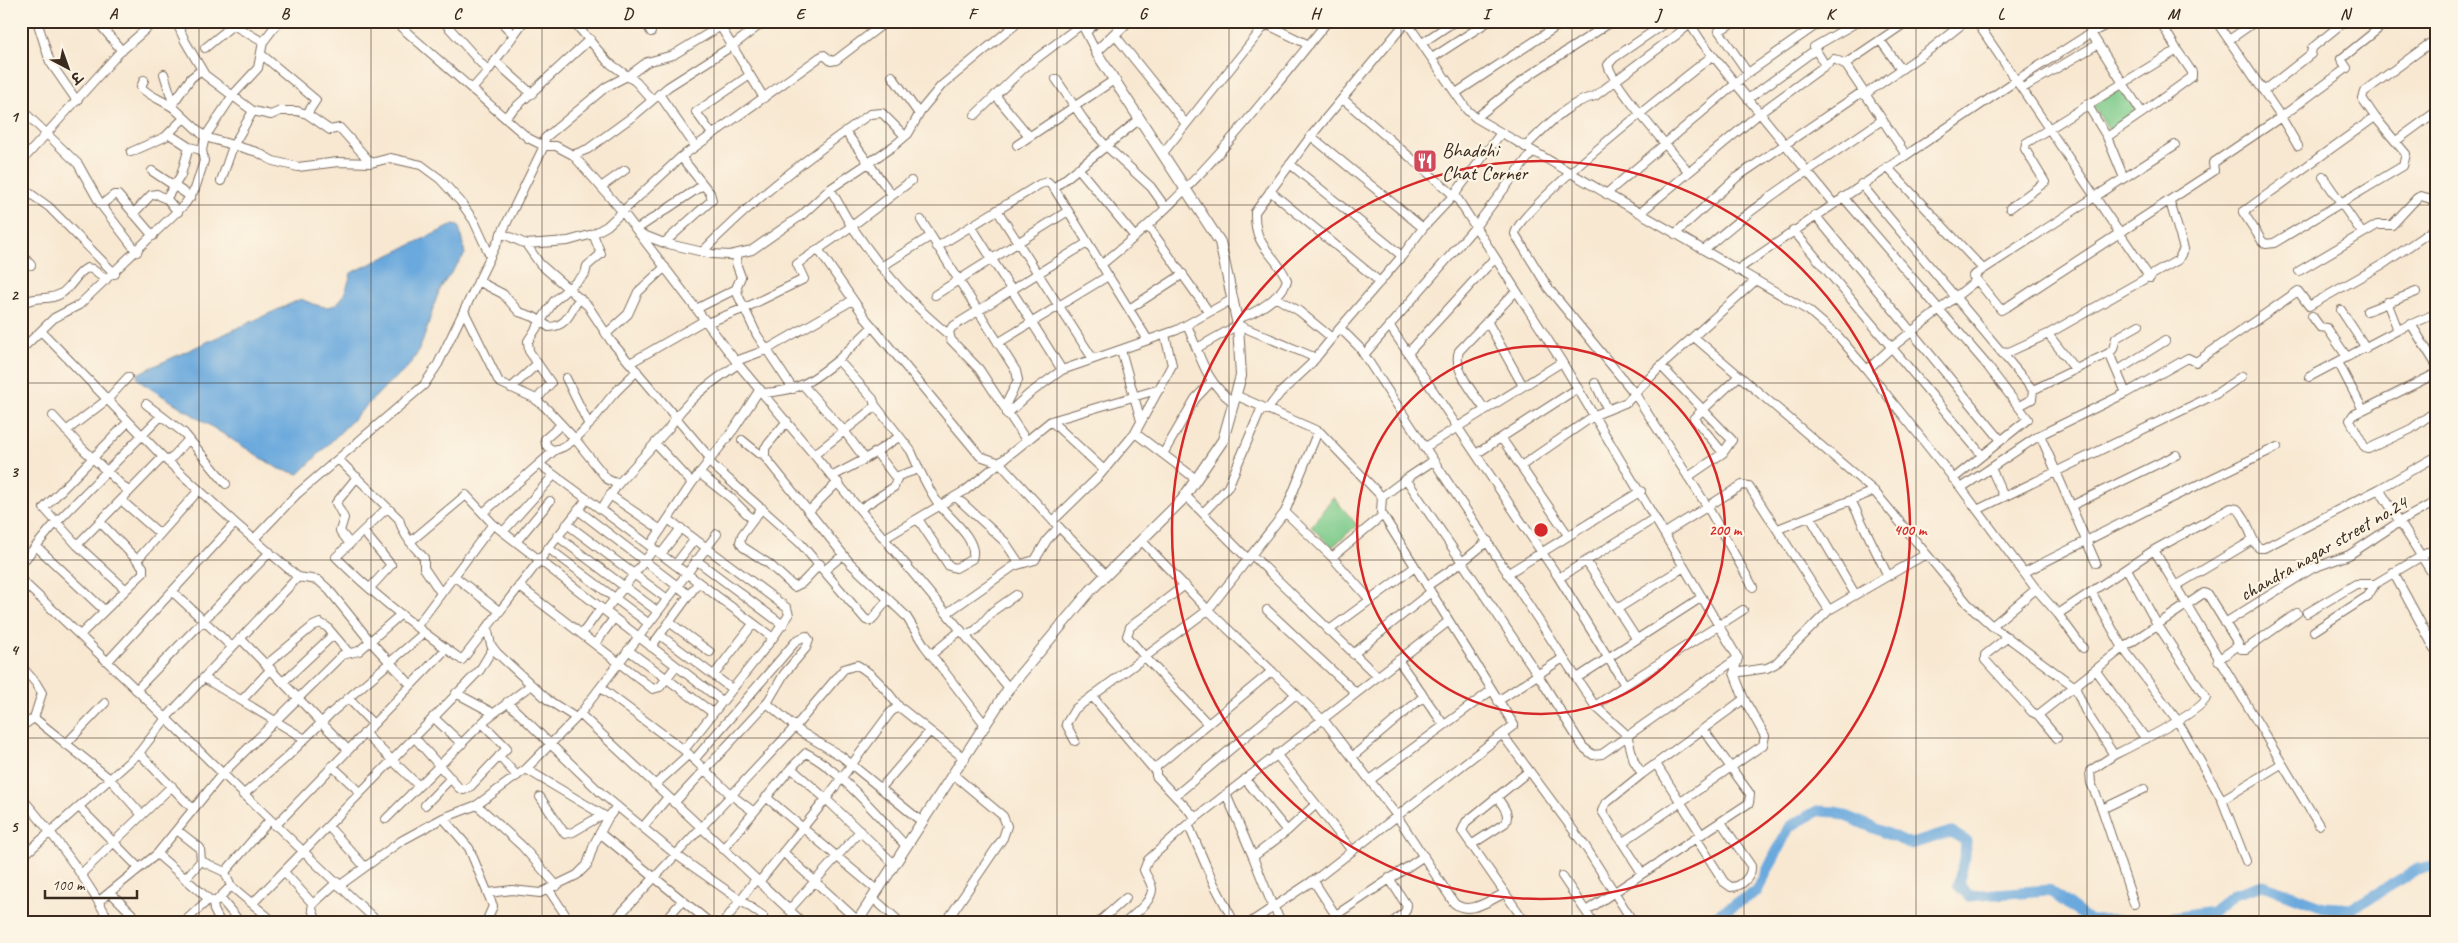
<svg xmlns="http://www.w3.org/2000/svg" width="2458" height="943" font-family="Caveat,'Playpen Sans Deva',sans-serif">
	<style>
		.green { fill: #7bca8a; stroke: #5b7a54 }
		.water { fill: #6aa9dd; stroke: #526a7e }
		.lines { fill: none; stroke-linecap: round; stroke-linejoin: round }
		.river { stroke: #6aa9dd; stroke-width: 11 }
		.minor-casing { stroke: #7d6c5d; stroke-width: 10 }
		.major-casing { stroke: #7d6c5d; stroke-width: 12 }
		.minor { stroke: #fff; stroke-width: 8 }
		.major { stroke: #fff; stroke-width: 10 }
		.grid { fill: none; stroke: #3b2a1e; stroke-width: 1; stroke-opacity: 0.55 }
		.ring { fill: none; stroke: #d62828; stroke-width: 2.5 }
		.labels { text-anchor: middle; stroke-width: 4.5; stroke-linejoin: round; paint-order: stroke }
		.poi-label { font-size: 20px; fill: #3b2a1e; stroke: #fcf5e5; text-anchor: start }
		.street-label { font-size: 20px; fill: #3b2a1e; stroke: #fcf5e5 }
		.centre { fill: #d62828; stroke: #fcf5e5; stroke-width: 2.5 }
		.ring-label { font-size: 15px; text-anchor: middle; font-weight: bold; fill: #d62828; stroke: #fcf5e5; stroke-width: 4.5; stroke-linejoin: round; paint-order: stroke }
		.neatline { fill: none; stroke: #3b2a1e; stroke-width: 2 }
		.grid-label { font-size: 16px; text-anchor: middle; font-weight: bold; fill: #3b2a1e }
	</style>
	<rect width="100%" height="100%" fill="#fcf5e5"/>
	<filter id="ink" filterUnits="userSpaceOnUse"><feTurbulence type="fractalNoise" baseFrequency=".02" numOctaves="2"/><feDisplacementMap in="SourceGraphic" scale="10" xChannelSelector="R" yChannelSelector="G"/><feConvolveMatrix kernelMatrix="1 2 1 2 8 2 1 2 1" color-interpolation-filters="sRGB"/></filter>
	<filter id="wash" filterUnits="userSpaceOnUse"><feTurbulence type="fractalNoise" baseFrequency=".0096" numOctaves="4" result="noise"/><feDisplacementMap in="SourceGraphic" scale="20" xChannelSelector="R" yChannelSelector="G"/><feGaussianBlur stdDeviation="1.12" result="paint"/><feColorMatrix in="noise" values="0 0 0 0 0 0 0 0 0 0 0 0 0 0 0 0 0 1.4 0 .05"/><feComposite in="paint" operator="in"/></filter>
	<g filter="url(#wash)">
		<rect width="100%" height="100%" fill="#f8e8d2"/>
		<path class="green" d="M2122 88 2138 112 2110 132 2093 105Z
			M1333 497 1357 525 1332 547 1311 527Z"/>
		<path class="water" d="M453 225 459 226 465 254C457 266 445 279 439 292 425 325 425 361 391 381L299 474 279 469 142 383 137 378 139 373 301 299C334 314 342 308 351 273Z"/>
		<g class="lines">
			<path class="river" d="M1706 922 1757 891 1789 827 1817 811 1836 812 1911 844 1951 832 1966 841 1965 856 1958 885 1969 896 2049 890 2090 921 2160 920 2212 912 2234 894 2263 885 2324 907 2351 909 2418 869 2437 865"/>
		</g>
	</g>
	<g filter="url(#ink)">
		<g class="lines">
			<g class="minor-casing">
				<path id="minor" d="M37 21 50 62 77 101
					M97 21 122 51
					M176 21 185 41 205 75 253 111 271 115 280 111H297L307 114 316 100 261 54
					M226 21 263 42
					M394 21 528 138 544 146H556L573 155 622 211 738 364 1009 688
					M443 21 488 71
					M500 21 514 35
					M542 21H543
					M573 21 608 62 636 82 652 100
					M645 21 651 32
					M717 21 764 98
					M1080 21 1096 52
					M1260 21 1309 45
					M1406 21 1467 110 1476 118 1809 311 1838 336 1867 370 1961 488 2036 589 2058 614 2154 550 2231 508 2237 509C2249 518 2248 537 2259 548H2264L2379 489 2437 456
					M1668 21 1614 58 1608 65C1614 87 1671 150 1688 171
					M1735 21 1719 31 1748 73
					M1976 21 2150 278
					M1690 24 1701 41 1833 203
					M1086 32 1098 21
					M1114 34 1186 124
					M1880 40 1901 69
					M2229 40 2256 21
					M1422 43 1455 21
					M205 48 233 25
					M1712 56C1683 79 1517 209 1515 234L1549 289 1635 394 1707 506 1753 587
					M1432 58 1489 21
					M495 61 532 94
					M1845 64 1906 155
					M1825 65 1814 47 1859 21
					M164 74 175 109 205 137 257 152 273 161 298 167 338 162 371 163 390 158 421 165 440 179 460 201 474 221 490 256
					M892 76 919 114
					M1056 79 1086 123 1105 145 1151 187 1166 208
					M144 80 141 87C148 96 165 101 175 109
					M473 88 488 71 524 21
					M2023 88 2098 44
					M2264 91 2311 54 2312 48 2345 21
					M1456 93 1565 21
					M659 94 695 146
					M995 95 1029 136
					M1864 95 1932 48 1966 21
					M1343 99 1457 198 1562 362 1738 658 1602 754 1593 755 1583 747 1538 675 1406 479 1382 497
					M1748 99 1815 50
					M174 102 191 78 201 70
					M2087 104 2107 137 2142 113 2091 33
					M21 109 78 164 101 205 137 252
					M2142 113 2192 77V72L2177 50
					M307 114 330 130 340 128 371 163
					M975 115 1024 68 1082 24
					M505 117 590 39
					M2375 117 2406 154 2403 166 2274 243 2266 244 2262 241 2243 212Z
					M2375 117 2362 98 2364 92 2437 38
					M1476 118 1531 74 1613 21
					M845 131 892 195
					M169 134 189 147 202 150
					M712 134 696 112 750 75
					M1311 136 1423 228
					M2107 137 2124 178
					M2396 141 2437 111
					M1017 145 1114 80
					M2298 146 2281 117 2347 68 2341 59 2388 21
					M1525 147C1547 126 1566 103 1595 96L1679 33 1690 24 1688 22
					M131 152 165 137 184 118
					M1163 153 1266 24
					M573 155 588 149 636 114 668 87 732 46 765 21
					M21 162 118 54 155 21
					M1290 164 1402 256
					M1887 167 1983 269
					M1078 168 1135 237
					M152 171 191 197
					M2323 177 2362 233
					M221 181 233 146 253 111
					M1861 184 2033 390
					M21 187 49 207 115 274
					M601 187 625 170
					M1054 188 1140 119
					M830 189C838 201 843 213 851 225 879 267 909 303 948 334
					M1270 191 1380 282
					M1606 194 1748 73 1822 21
					M1843 197 1986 364 2028 419 1953 479
					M166 198 178 212
					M21 203 28 192
					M101 205 114 195H118L153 236
					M2010 208 2045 182 2025 149 2026 143 2177 50 2160 21
					M997 210 1093 359
					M1640 213 1760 113 1834 59 1845 64 1908 21
					M133 214 151 195 157 194 164 198 168 196 181 175 189 147
					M1815 215 2000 439
					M921 220 1016 371 1018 380 1007 402 1006 410 1026 440
					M971 226 1062 370 1029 394 1007 414
					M1148 226 1209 312
					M637 229 703 185
					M1793 230 1981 454
					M501 233 526 244 568 241 593 234 607 226 681 157 820 57 824 55 831 61 836 60 887 21
					M641 234 664 243 712 254 730 255 752 250 802 215 830 189 895 145 908 134 922 109 941 86 1020 21
					M1675 234 1737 177 1862 92
					M664 243 712 200 710 193 681 157
					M526 244 540 264 588 306 611 341 710 458
					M937 247 1040 184 1048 182 1054 188 1148 340
					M818 249 867 320 980 456 1000 463 1053 521 1106 575
					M1704 250C1758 201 1822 162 1882 120
					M702 252C755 198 808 157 870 114L882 113 905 136
					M21 254 31 265
					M738 254 736 263 741 277 737 286 738 295 757 335 793 389
					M1101 265C1117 252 1133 239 1148 225 1214 166 1272 90 1328 21
					M881 267 931 236
					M1737 270 2017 80 2091 33 2114 21
					M2299 271 2377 225H2392L2417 198 2421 196 2431 199 2437 208
					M1977 280 2001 310 2010 305 2214 171 2213 163 2281 117 2216 21
					M478 281 503 294 519 312 534 317 549 327C569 326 570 310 580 298
					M935 295 1068 211
					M1275 297 1299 311 1332 338
					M2387 302 2398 330
					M21 305C34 294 50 302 62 293 72 286 77 273 87 268L92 269 106 280
					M696 309 736 289
					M1129 309 1183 274
					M2341 310 2366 348
					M464 311 499 382 534 398 546 408 575 439 607 479 613 482 619 483
					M2367 311 2416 292
					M2312 316 2320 327 2327 328 2347 357
					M1237 318C1253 316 1283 296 1287 280 1275 252 1254 249 1255 212L1311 136 1407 21
					M1487 321 1523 386
					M707 323 745 308 804 279 797 264 852 226 911 181
					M2411 324 2437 366
					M1187 325C1200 355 1205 382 1233 402
					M1389 325 1557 575 1625 685 1595 706
					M1340 328 1402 256 1423 228 1454 195 1501 133
					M41 331 163 457 235 523
					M606 334 628 314 638 292 665 267
					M1694 337 1874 491 1968 604 1992 626 2075 687 2085 710 2114 755C2130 747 2203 711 2206 698L2157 624 2127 569
					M998 343 1108 276
					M1197 348 1238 325 1316 358
					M21 350 54 318 79 305 185 204 195 189 204 161 202 150 205 137 233 95 258 68 263 42 279 21
					M1121 350 1141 421
					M2000 351 2009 352 2048 334
					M1408 353 1494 259
					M2109 353 2126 393
					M1364 355 1475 227 1533 151
					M838 360 872 327
					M736 361 766 350 853 300
					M2338 362 2363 410
					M630 363 705 320
					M1661 366 1732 440 1723 453 1688 477
					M2075 369 2048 334 2178 260 2184 249 2170 202
					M1062 370 1177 330 1233 299
					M1867 370 1891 348 1977 280 1973 276 2175 145
					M2117 371 2165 341
					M2435 374 2353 415 2350 420 2364 446 2368 449 2411 429 2437 410
					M2309 377 2398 330 2437 313
					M566 378 589 425
					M1595 383 1608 410
					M803 385 845 432 865 459
					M511 388 537 364
					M763 393C798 391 811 382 838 360L873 399 875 405 871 410 815 454
					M1235 395 1320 432 1382 497 1381 512 1514 725 1320 876 1251 922
					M536 400 551 383 529 351 528 341 554 301 585 274 587 266 601 254 593 234
					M146 404 184 433 226 484
					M875 405 911 451 919 469
					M2019 406 2032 399 2033 390 2109 353 2113 349 2116 338 2139 325
					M1006 410 979 369 951 340 949 332 952 327 1087 243
					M1267 410 1280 393 1310 365 1340 328 1359 347 1595 706 1627 735 1634 761 1642 774 1744 699 1734 673 1738 658
					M1485 410C1475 394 1452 370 1459 351L1516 291
					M53 416 83 449 129 492
					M787 421 765 448V457L850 563 906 616 924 645 986 726
					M1051 421 1104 470
					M561 425 545 439 546 445 552 450C575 449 598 412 612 396 620 387 629 379 637 371
					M66 431 108 399 128 377
					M1135 433 1196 479
					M2040 435 2096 563
					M1502 439 1568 535
					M742 440 758 453 764 454
					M655 443 692 483 734 429 760 389
					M1424 448 1562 362
					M876 452 896 478
					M1723 453 1694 418 1739 376
					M1163 454 1195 399 1211 382
					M1476 454 1578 388
					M338 459 399 519C403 535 413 546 424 558V568L441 593
					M708 461 800 543 866 620 871 621 888 599
					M168 462 189 439
					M539 464 555 450
					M1521 466 1595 415 1627 402 1661 366 1756 280
					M1991 468 2004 497
					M699 473 731 498 753 520
					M833 476 865 459 899 437
					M1406 479 1433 461
					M1961 488 2040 435 2126 393 2188 358 2196 362 2298 291 2309 306 2385 263 2437 227
					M2379 489 2437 581
					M610 495 661 530
					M1185 495 1248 559
					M956 497 1005 542 1019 563
					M121 500 160 534
					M1852 502 1888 576
					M2071 506 2176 455
					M762 508 742 535 740 542 743 547 769 564 794 587 802 583 820 564
					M601 509 619 483 669 428C685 400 712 382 738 364
					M860 509 894 487 898 476 919 469C925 481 932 496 941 507 951 519 979 541 972 559L956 568 949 566 918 519
					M578 510 689 595
					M1977 510 2216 394 2242 376
					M809 511 838 482
					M1285 512 1332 557 1383 515
					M483 513 539 464 587 499
					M1203 513 1228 487 1262 407
					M1810 517 1855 594
					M668 519 787 608 789 615 773 638
					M1053 521 1099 476 1135 433 1172 365 1165 335
					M101 523 137 560 199 490
					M567 524 666 598
					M1778 529 1874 491
					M363 531 387 508
					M503 532 554 475
					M1665 533 1742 485 1749 486 1829 610
					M557 536 657 611
					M885 538 966 490 1051 421 1160 389
					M254 539 296 495 424 385 438 364 544 146 545 138 606 87 631 74 647 62 673 55 729 21
					M1141 540 1208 610 1326 723 1397 816 1454 903C1469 916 1490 900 1505 893
					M410 542 466 495 493 524
					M516 542 550 501
					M350 544 340 531 344 518 336 503 357 477
					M77 545 163 457
					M36 546 104 610
					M650 546 692 483
					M548 548 648 623
					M2154 550 2319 825
					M661 554 681 528
					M1252 555 1377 676
					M1332 557 1371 601
					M696 560 783 625
					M1586 561 1636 638
					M21 564 52 527 161 416
					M675 565 695 539
					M825 570 843 555
					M2025 572 2167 500 2277 447
					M2393 572 2437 653
					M1507 574 1641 491
					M454 576 499 611
					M298 577 318 580 329 590 370 641 411 685
					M1559 578 1655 518
					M21 580C142 692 257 810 378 922
					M1185 585 1130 627 1127 636 1145 657 1208 724
					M519 586 653 689 660 687 676 666
					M1427 586 1461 563 1488 541
					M2176 586 2253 540
					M370 588 391 565 363 531 336 557C374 596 418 629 462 660L587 499 773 638 684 750 730 794 754 812
					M125 589 77 545 44 508 128 422
					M173 592 232 647
					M2092 593 2123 648 2177 720 2222 800 2246 861
					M1617 609 1684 567
					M1267 610 1355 692
					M605 611 722 701
					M947 613 1014 566 1035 560 1047 540 1059 527
					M2307 613 2356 584H2375
					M2058 614 2083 648
					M669 622 710 652
					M2225 623 2313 568 2349 555 2399 522 2437 501
					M1992 626 2036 589
					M416 627 493 524 605 611 654 549
					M487 627 491 645 497 653 548 700 576 718
					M1328 631 1415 567
					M2314 631 2368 596 2375 584 2437 547
					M582 634 601 608
					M80 635 143 573V567L137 560
					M660 635 732 689
					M966 635 976 630 993 611 1016 595
					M2008 637 1985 655V660L2032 712 2038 715 2123 648 2204 593 2208 595 2239 645 2218 660
					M240 638 348 750
					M595 644 614 618
					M2239 645 2241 649H2246L2297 613
					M651 647 698 583
					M628 650 713 713
					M1353 654 1431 592
					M931 655 961 630
					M1398 660 1444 725
					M266 665 313 626 320 623 327 627 349 653
					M21 666 36 683 42 693 34 718 21 727
					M2095 670 2146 739
					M1734 673 1767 668 1775 664 1829 610 1926 554
					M714 675 753 624
					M204 678 305 739
					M1577 678 1702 597
					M283 682 333 635
					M1625 685 1743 610
					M601 688 684 750
					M136 690 270 552
					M456 693 493 713
					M1092 696 1155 771
					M348 698 373 724
					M242 700 271 669
					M1498 701 1563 658
					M507 702 601 793 675 854 763 916
					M580 714 802 922
					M2038 715 2057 738
					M433 717 462 744
					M34 718 110 779 142 815
					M364 733 419 786
					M1502 734 1585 846 1633 922
					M414 737 459 788 464 790 471 786 507 748 482 723
					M1075 741 1066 724 1075 709 1208 610 1285 512 1318 431
					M65 745 105 703
					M139 753 192 808
					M1276 754 1316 804 1287 831 1253 857 1273 907 1282 922
					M2114 755 2090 771 2091 783 2102 809 2134 904
					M499 756 517 776
					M1352 757 1424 696
					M694 760 797 640 806 636 809 640 806 648 784 674 767 703
					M1656 764 1701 834
					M332 766 360 792
					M791 768 806 753C840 770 880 818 906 846
					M526 769 608 818
					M1245 779 1287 831
					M1370 780 1492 690
					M655 785 689 754
					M881 788 930 731
					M1226 794 1253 857
					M243 795 286 758 331 713 424 633
					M1175 796 1296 694
					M21 797C55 836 85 876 110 922
					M540 797 565 834 573 832 602 815
					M766 797 878 891
					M2222 800 2281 764
					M674 803 767 703 801 732 841 756 922 822
					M1316 804 1352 851
					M425 805 451 778
					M477 805 522 846 557 886
					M79 807 139 868
					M2102 809 2144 789
					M443 818 469 848 493 906 486 922
					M1196 818 1156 776V767L1272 671
					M386 819 485 720 531 685
					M269 821 225 872 231 886 274 922
					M275 826 446 649
					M328 826 365 867
					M643 827 668 797
					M177 830 200 848 201 861 225 872
					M601 834 709 922
					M1696 838 1724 882 1731 887C1741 887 1752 877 1751 866L1721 822
					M1623 842 1763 745 1765 736 1744 699
					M1471 845 1505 823C1511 814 1502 805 1497 797
					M723 849 791 768 826 799 759 882
					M783 852 858 921
					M157 854 222 774 342 655 359 651 401 614
					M21 858 139 753 167 717 298 577 235 523 108 661
					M894 864 826 799 890 713 896 708 902 709 965 759
					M284 872 313 904
					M82 873 172 786
					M1642 873 1602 811 1605 804 1642 774
					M1562 876 1593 922
					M1389 878 1407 906 1405 912 1393 922
					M185 879 201 861
					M1313 880 1340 922
					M339 886 401 841 443 818 477 805 526 769 580 714 717 534
					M549 890 570 922
					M110 892 140 922
					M488 893 512 890 540 893 577 875 587 865 594 844 608 818 617 806
					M220 898 240 922
					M874 899 900 922
					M99 901 157 854 211 901H216L231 886
					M213 902 214 910 220 922
					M253 903 480 670 493 648
					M789 910 860 831
					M1586 911 1749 803 1750 794 1703 729
					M1336 915 1424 856
					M184 922 209 899
					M317 922 312 909 313 904 337 882
					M613 922 795 727 844 669 857 665C874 674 888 692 900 708
					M664 922 682 901
					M724 922 756 879
					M946 922 1003 838 1007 826 1003 816 954 775
					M1099 922 1126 898
					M1126 922C1134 914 1152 902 1152 889 1152 883 1146 876 1144 870L1148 860 1188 824
					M1234 922 1214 884 1188 824 1449 621
					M1525 922 1462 831 1466 822 1529 771"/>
			</g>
			<g class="major-casing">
				<path id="major" d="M857 922 1009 688 1091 590 1182 500 1223 440 1241 376 1238 325 1220 242 1096 52 1128 21"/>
			</g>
			<use href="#minor" class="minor"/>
			<use href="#major" class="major"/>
		</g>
	</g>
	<path class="grid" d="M199 21V922M371 21V922M542 21V922M714 21V922M886 21V922M1057 21V922M1229 21V922M1401 21V922M1572 21V922M1744 21V922M1916 21V922M2087 21V922M2259 21V922M21 205H2437M21 383H2437M21 560H2437M21 738H2437"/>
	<g class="ring">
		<circle cx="1541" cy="530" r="184"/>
		<circle cx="1541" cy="530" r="369"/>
	</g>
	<defs>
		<g id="restaurant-square" transform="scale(1.25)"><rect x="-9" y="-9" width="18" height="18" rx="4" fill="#d1495b" stroke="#fcf5e5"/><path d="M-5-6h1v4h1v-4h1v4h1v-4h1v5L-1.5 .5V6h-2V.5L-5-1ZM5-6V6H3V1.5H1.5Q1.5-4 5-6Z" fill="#fff"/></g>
	</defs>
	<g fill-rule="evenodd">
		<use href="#restaurant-square" x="1425" y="161"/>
	</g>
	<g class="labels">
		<g class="poi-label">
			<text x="1442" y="157">Bhadohi<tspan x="1442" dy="23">Chat Corner</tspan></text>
		</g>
		<g class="street-label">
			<text transform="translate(2323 548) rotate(-30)" y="7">chandra nagar street no.24</text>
		</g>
	</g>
	<circle cx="1541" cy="530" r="8" class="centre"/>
	<g class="ring-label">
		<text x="1725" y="535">200 m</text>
		<text x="1910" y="535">400 m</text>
	</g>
	<rect width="2458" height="943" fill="none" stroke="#fcf5e5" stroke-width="55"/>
	<g transform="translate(68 68) rotate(139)" stroke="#fcf5e5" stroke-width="4" paint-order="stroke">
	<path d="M0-4L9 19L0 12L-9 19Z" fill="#3b2a1e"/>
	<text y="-8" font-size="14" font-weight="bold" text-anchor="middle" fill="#3b2a1e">उ</text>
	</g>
	<path d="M45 890v8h92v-8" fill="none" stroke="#3b2a1e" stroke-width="2.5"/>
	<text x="52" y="890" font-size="15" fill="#3b2a1e" stroke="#fcf5e5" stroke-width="4" paint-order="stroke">100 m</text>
	<rect x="28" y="28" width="2402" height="888" class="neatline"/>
	<g class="grid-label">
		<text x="113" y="19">A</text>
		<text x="285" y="19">B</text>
		<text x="457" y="19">C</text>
		<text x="628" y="19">D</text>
		<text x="800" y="19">E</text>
		<text x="972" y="19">F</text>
		<text x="1143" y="19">G</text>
		<text x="1315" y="19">H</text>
		<text x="1486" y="19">I</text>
		<text x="1658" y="19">J</text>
		<text x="1830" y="19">K</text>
		<text x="2001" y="19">L</text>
		<text x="2173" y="19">M</text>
		<text x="2345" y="19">N</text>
		<text x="14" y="122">1</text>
		<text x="14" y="300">2</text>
		<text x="14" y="477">3</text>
		<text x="14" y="655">4</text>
		<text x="14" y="832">5</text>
	</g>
</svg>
